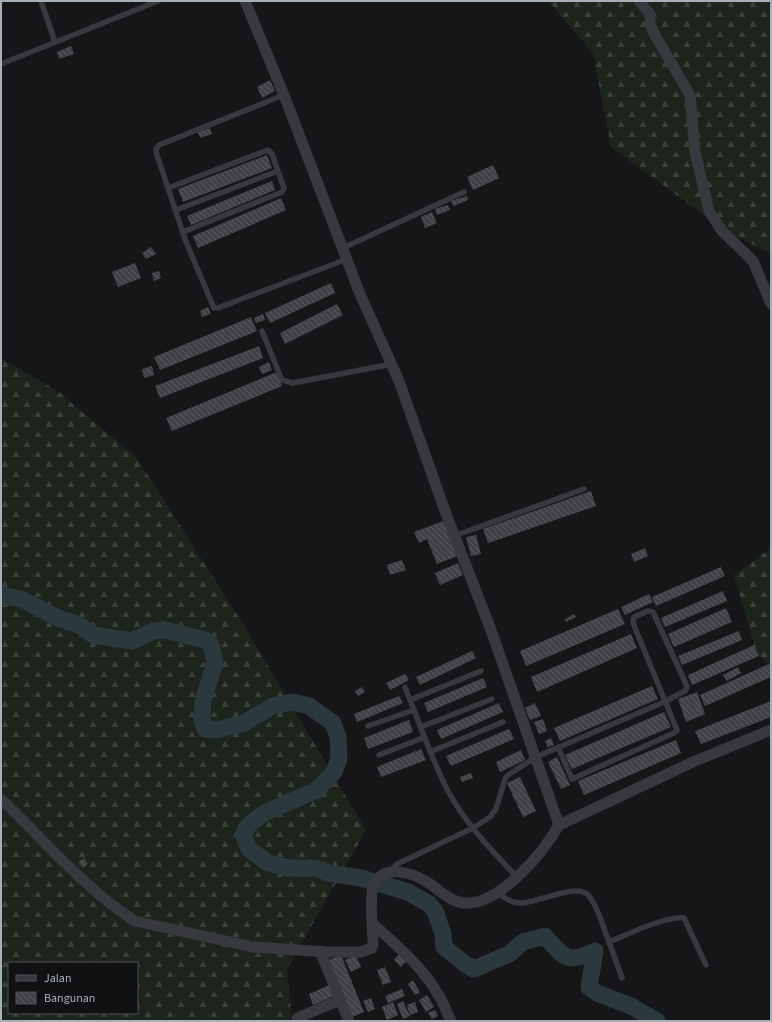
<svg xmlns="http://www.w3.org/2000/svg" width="772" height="1022" font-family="'Source Sans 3',sans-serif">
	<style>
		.forest { fill: url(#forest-firs); fill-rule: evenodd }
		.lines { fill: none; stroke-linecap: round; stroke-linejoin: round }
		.river { stroke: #2b393e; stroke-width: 17 }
		.building { fill: url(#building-back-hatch) }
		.lane { stroke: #37393e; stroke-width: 5.5 }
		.street { stroke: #37393e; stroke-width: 11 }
	</style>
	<defs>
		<pattern id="forest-firs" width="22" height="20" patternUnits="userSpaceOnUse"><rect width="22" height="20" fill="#1c241c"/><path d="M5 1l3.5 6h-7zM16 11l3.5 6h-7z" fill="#3a413b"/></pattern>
		<pattern id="building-back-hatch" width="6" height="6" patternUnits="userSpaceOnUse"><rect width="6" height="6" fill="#404245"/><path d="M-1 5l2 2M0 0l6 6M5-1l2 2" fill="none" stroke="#595b5e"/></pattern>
	</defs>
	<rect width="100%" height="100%" fill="#161618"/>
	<path class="forest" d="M548 1H771V254L724 230 611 147 593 53Z
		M1 358 59 392 137 458 243 624 366 830 287 969 292 1021H1ZM9 963H137V1013H9Z
		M771 548V667L756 651 734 575Z"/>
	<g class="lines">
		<path class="river" d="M1 595 21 599 58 618 81 626 93 635 132 641 153 631 165 630 205 640 211 645 215 662 203 701 202 720 205 729 215 730 242 724 273 706 293 702 309 706 333 723 338 737 339 759 334 772 317 790 264 813 250 824 245 830 244 836 249 849 268 863 288 868H316L328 873 361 878 408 892 429 904 435 911 443 934 444 947 465 964 474 969 509 954 523 942 545 936C563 957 568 965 595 951L589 987 597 993 631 1006 657 1021"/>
	</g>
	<path class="building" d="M71 46 74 54 59 59 57 52Z
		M270 80 275 91 262 98 257 87Z
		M210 128 212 134 200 138 198 132Z
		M267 155 272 168 183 202 178 189Z
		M493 165 499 178 473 190 467 177Z
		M272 181 275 190 191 225 187 216Z
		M467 196 468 200 453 206 451 201Z
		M281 198 286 210 198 248 193 236Z
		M448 205 450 210 437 215 435 209Z
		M432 212 437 223 425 228 421 217Z
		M151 247 156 254 146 259 142 253Z
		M135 263 141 278 118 287 112 272Z
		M159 271 161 278 154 281 152 273Z
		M331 283 335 293 270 323 265 313Z
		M337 304 343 315 285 344 280 333Z
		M208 307 211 314 202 317 200 311Z
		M263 314 265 320 256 323 254 318Z
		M251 317 257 331 160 370 154 357Z
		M259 346 263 358 160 398 155 386Z
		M269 362 272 370 262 374 259 367Z
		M152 366 154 375 144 378 142 369Z
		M277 372 282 386 172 431 166 418Z
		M591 491 596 506 488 543 483 529Z
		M446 520 460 555 437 564 427 539 419 543 414 532Z
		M476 535 481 554 471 556 466 537Z
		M645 548 648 556 634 562 631 554Z
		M402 560 406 570 390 575 387 565Z
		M458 563 463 575 440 585 435 573Z
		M721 567 725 576 656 606 652 597Z
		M723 591 727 601 665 627 661 618Z
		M649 594 653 602 625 615 621 607Z
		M726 608 732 622 674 647 668 634Z
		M618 609 625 624 526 666 520 651Z
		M574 614 576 617 566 622 565 619Z
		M739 631 742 640 682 665 678 656Z
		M631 634 637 648 537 692 531 677Z
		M754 645 759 656 692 685 688 675Z
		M472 651 476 658 420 685 416 677Z
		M771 663V677L705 706 700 695Z
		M738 667 741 673 727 681 723 675Z
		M405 674 409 680 390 690 386 683Z
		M483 678 487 687 428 712 424 703Z
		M652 686 658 699 560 741 554 728Z
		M362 687 365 692 358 696 355 691Z
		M697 692 705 714 686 722 678 699Z
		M399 696 403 703 357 722 354 714Z
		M771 701V717L701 744 695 731Z
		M499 703 503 712 441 739 437 730Z
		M535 703 541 716 530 720 525 708Z
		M664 712 671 727 572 769 565 755Z
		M543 719 547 731 539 734 534 722Z
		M409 720 413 732 368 749 364 738Z
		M509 729 514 739 451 766 446 756Z
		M551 738 554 745 548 747 545 741Z
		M676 740 681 753 584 795 578 781Z
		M421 749 426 760 381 777 377 767Z
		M521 750 525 760 500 772 496 762Z
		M557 757 570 785 561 789 548 762Z
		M471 773 473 778 462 782 460 777Z
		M520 777 536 811 523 817 507 783Z
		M84 858 88 864 83 868 78 862Z
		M399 954 406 961 401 967 394 960Z
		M341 955 364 1012 352 1017 329 960Z
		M356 955 361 967 351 972 345 960Z
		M385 967 391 982 383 985 377 970Z
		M413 980 420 992 415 995 408 984Z
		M332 984 336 995 313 1005 309 994Z
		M402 989 405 996 388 1003 385 996Z
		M427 995 434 1007 426 1012 419 1000Z
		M371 998 375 1009 368 1012 363 1001Z
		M403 1001 410 1016 403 1019 397 1004Z
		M393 1002 398 1015 387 1020 382 1007Z
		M415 1002 418 1012 410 1015 407 1005Z
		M435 1010 438 1016 432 1019 428 1013Z"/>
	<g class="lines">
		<path class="lane" d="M41 1 55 42
			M1 64 158 1
			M284 95 159 145 156 149 157 155 186 242 214 308H218L347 259
			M168 188 268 150 272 154 284 188 282 192 183 232
			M176 210 278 171
			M343 248 464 192
			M262 331 282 380 293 383 392 364
			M454 536 584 489
			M405 687C419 722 431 758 448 791 465 823 492 851 517 877
			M410 700 481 671
			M368 726 414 710
			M421 727 492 699
			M430 752 503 722
			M379 755 425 737
			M389 872 397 864 473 828 490 817 496 809 505 779 508 775 536 757 664 702 685 691 687 687 685 682 653 612 648 611 634 617 633 623 677 730 674 733 572 779 558 747
			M497 893C504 897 512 904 522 903 539 902 578 882 589 896 599 908 603 928 609 942 626 935 668 915 684 918L706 965
			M609 942 622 978"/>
		<path class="street" d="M639 1 650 14V25L656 37 690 95 695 152 709 211 722 231 753 261 771 304
			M1 799C43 839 86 890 135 921L253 947 326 952H361L372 948 373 943C373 929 369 901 373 888 380 863 411 872 427 882 439 889 450 902 464 903 499 906 543 853 559 825L491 630 445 511 399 381 360 294 284 95 245 1
			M559 825 695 761 771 730
			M372 923C396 945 423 967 439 996 444 1004 447 1013 451 1021
			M320 951 340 1000
			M297 1018 340 1000 349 1021"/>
	</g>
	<rect width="772" height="1022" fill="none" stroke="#a7b0b9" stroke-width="4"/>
	<rect x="8" y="962" width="130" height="52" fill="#111113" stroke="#4d5155"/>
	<rect x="16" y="975" width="20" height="6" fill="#37393e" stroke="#4d5155"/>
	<text x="44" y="982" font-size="12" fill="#a7b0b9">Jalan</text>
	<rect x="16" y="992" width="20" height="12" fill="url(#building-back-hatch)" stroke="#4d5155"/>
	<text x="44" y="1002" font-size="12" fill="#a7b0b9">Bangunan</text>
</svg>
